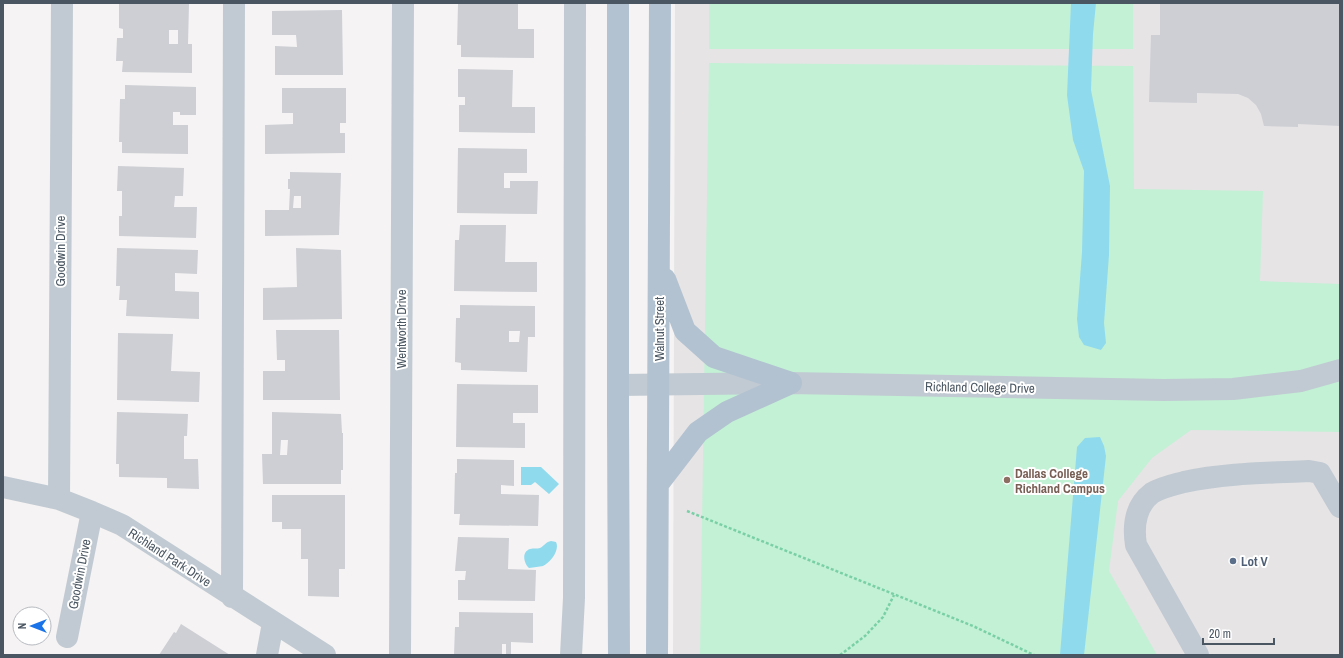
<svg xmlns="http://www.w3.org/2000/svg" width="1343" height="658" font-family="'Archivo Narrow',sans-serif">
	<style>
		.education { fill: #e6e4e5 }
		.green { fill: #c3f1d5 }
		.water { fill: #90daee }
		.building { fill: #cdcfd5; fill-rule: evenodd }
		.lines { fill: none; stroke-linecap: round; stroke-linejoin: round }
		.path { stroke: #7ad0a6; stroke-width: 2.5; stroke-dasharray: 3 2; stroke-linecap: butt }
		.minor { stroke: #c1cad2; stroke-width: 22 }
		.major { stroke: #b3c2d1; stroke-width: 22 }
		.education-dot { fill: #8d6e63; stroke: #fff; stroke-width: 1.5 }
		.service-dot { fill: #5c6f8a; stroke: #fff; stroke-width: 1.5 }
		.labels { text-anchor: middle; stroke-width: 4; stroke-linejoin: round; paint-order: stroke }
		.street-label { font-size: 13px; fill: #4a5661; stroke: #fff }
		.education-label { font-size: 13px; font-weight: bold; fill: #785e54; stroke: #fff; text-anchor: start }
		.service-label { font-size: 13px; font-weight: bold; fill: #4e5e75; stroke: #fff; text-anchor: start }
	</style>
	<rect width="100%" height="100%" fill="#f5f3f3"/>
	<path class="education" d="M675 3H1340V655H673Z"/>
	<path class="green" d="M709 3H1133V49H709Z
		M709 63 1133 66 1134 189 1263 191 1260 281 1340 284V432L1191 430 1152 458 1118 501 1109 571 1157 655H700Z"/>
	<path class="water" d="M1071 3H1096L1093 34 1091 90 1110 186 1109 255 1104 323 1106 343 1101 350 1084 345 1079 337 1077 319 1082 252 1084 171 1073 140 1067 95Z
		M1100 437 1104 446 1106 456 1084 655H1060L1077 447 1085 438Z
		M521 467H541L559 484 549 494 535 482 531 485H521Z
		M551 541 556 542C560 550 551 562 543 566 539 567 534 567 529 568 524 564 521 552 530 549 534 548 537 549 540 548 545 545 546 542 551 541Z"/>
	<path class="building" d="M119 3 189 4 188 44H192V73L122 72 123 61H116L117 38H123V29L119 28ZM169 30H178V44H169Z
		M463 3H518V29H534V58L461 57V45H457L458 4Z
		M1160 3H1340V126L1298 124V127L1264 126 1261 114 1256 105 1248 98 1238 94 1197 93V103L1149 102 1151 35H1160Z
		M342 10 343 75H275V46L297 47 296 35H272V11Z
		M458 69 513 70 512 107H535V133L459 132V105H465V97H458Z
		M125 85 196 87V115H180V112H173V125H188V154L122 153V142H119L120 99H125Z
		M282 88H346V123H340V133H345V153L265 154V125L293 124V113H282Z
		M458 148 527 149V173H504V188H510V181H538L537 214 457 213Z
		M118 166 184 168 183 196H175L174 207H197L196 238 119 236V216H122V191H117Z
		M290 172 341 173 339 235 265 236V210H289L290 189H288V179H290ZM294 196H301V208H293Z
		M460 225H506L505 262H537V292L454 291 455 240H459Z
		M117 248 198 250 197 274 175 273V291L199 292V319L126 316 127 300H119L120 286H116Z
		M296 248 341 250 342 319 263 320V288L297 287Z
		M460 305 535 306V337H528L527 372 461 370V363L455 362 456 318H460ZM509 331H520L519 342H509Z
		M276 330H339L340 400H263V371H285V360H277Z
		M118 333 173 334 171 371 200 372 199 402 117 400Z
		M457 384 538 385V413H513V423H525V448L456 447Z
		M117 412 188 414 187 436H184V459H198L199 489 167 488V478L119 477V464H116Z
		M272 412 341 414 342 433H343V470H341V484H263L262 454H272ZM281 440H288L287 455H280Z
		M457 459 514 460V486L501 485V494L539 495 538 526 459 525 460 514H454L455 473H457Z
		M272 495H345V569H339V597L308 596V559H301V529H282V522H272Z
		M458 537 509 538 508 569 536 570 535 601 458 600V580H465L466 571H455Z
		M459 612 533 613V643L511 642V655H506V644H502V655H454L455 627H459Z
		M181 624 230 655H159L174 632 176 633Z"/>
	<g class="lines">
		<path class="path" d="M687 511 973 626 1034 655
			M840 655 865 636 883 617 894 595"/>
		<path class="minor" d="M618 385 791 383 1164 390 1233 389 1301 381 1340 370
			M3 487 59 499 92 512 122 525 325 655
			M59 499 62 3
			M232 597 234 3
			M67 637 92 512
			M267 655 273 623
			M400 655 403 3
			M571 655 574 598 575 3
			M1198 655 1136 545C1133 526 1135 506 1152 493 1162 487 1173 485 1184 482 1225 473 1267 473 1309 471L1320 473 1340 507"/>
		<path class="major" d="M618 3V421L619 655
			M665 279 685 331 714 357 791 383
			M658 484 698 432 727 412 791 383
			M657 655 660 3"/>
	</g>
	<circle class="education-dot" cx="1007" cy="480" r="4"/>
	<circle class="service-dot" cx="1233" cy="561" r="4"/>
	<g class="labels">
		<g class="street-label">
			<text transform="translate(60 251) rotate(-90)" y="5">Goodwin Drive</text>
			<text transform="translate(401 329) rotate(-90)" y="5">Wentworth Drive</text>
			<text transform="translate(659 329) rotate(-90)" y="5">Walnut Street</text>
			<text transform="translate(980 387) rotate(1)" y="5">Richland College Drive</text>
			<text transform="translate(170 557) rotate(33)" y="5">Richland Park Drive</text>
			<text transform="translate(79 574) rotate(-79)" y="5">Goodwin Drive</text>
		</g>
		<g class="education-label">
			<text x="1015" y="478">Dallas College<tspan x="1015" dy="15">Richland Campus</tspan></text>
		</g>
		<g class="service-label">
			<text x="1241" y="566">Lot V</text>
		</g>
	</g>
	<rect width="1343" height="658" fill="none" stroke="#4a5661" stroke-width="8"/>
	<g transform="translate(32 626) rotate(270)"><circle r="19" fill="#ffffff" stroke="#b7bbc0"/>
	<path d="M0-3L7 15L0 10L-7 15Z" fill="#1a73e8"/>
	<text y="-6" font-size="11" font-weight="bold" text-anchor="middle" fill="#4a5661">N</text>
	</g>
	<path d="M1203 638v6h71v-6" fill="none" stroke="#4a5661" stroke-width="2"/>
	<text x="1209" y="638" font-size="12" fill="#4a5661" stroke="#ffffff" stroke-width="3" paint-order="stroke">20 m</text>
</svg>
